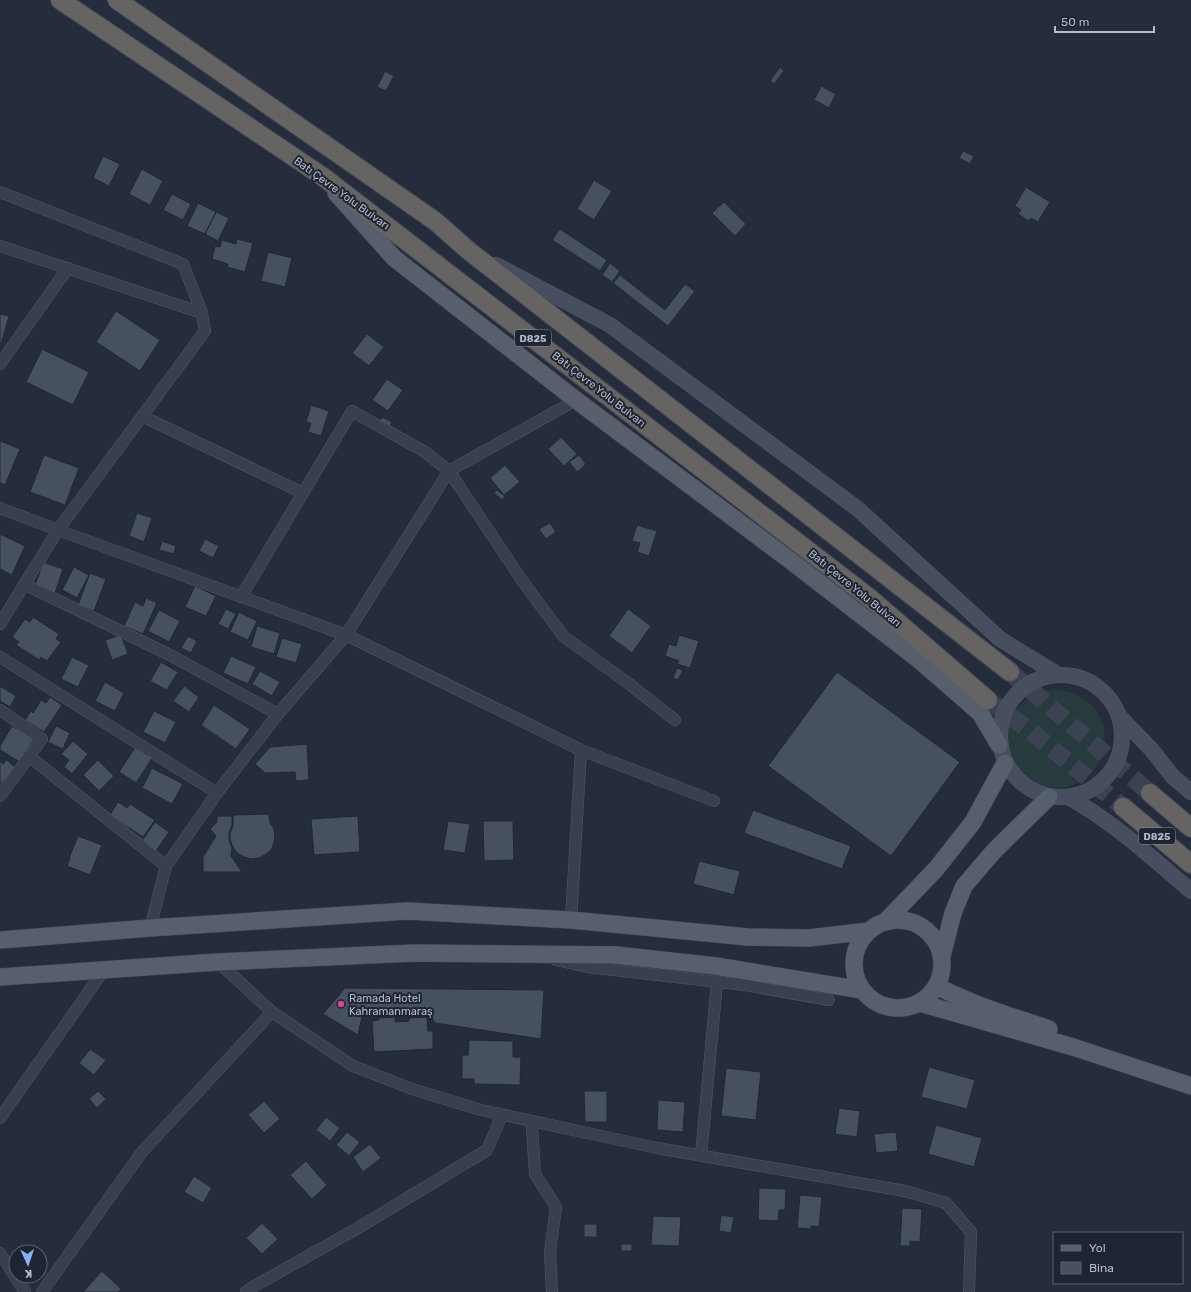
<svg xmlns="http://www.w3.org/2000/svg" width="1191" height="1292" font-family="Rubik,sans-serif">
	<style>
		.green { fill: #273a3e }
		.building { fill: #465061; stroke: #202734 }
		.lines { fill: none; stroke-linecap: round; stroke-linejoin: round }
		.trunk-tunnel { stroke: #3b4252; stroke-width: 18; stroke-dasharray: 18 9; stroke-linecap: butt }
		.minor-casing { stroke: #515865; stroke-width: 12 }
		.secondary-casing { stroke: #515865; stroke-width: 16 }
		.primary-casing { stroke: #424956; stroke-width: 18 }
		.trunk-casing { stroke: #414855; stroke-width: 20 }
		.minor { stroke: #39404d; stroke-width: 11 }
		.secondary { stroke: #474e60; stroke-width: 15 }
		.primary { stroke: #575f6d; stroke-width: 17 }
		.trunk { stroke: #656462; stroke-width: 18 }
		.hotel-dot { fill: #d1479c; stroke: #1e2532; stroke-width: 1.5 }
		.labels { text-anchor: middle; stroke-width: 4; stroke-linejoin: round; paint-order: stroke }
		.shield { fill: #1e2532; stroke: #888e9b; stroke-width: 1 }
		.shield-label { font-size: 10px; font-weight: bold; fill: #b5bbc8 }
		.street-label { font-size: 11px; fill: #b5bbc8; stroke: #1e2532 }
		.poi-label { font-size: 11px; fill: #b5bbc8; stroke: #1e2532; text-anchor: start }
	</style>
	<rect width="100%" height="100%" fill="#252d3d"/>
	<path class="green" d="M1007 739a49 49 0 1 1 98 0a49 49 0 1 1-98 0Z"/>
	<path class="building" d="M780 67 784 71 774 84 770 81Z
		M385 71 394 76 386 91 377 87Z
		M821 86 836 94 829 108 814 100Z
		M963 151 974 156 970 164 959 158Z
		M103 156 120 164 109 186 93 178Z
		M142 169 163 181 150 205 129 194Z
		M594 180 612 191 594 220 577 209Z
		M1026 187 1050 202 1038 222 1031 218 1029 221 1018 214 1021 210 1015 206Z
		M172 194 191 204 183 220 163 210Z
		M724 202 746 224 735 236 712 213Z
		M198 203 216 212 205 234 187 226Z
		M216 212 229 218 218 241 205 234Z
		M560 229 607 260 600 271 552 240Z
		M237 239 253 243 245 272 227 267 228 264 212 259 215 246 220 247 222 240 236 244Z
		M268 252 292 258 285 287 261 281Z
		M610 263 620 271 612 282 602 275Z
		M620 275 665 310 685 284 695 291 668 326 613 283Z
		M116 311 160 340 140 371 96 342Z
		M0 314 9 316 0 348Z
		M367 334 384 347 369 366 352 353Z
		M42 349 89 372 73 405 26 382Z
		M387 379 403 390 388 411 372 400Z
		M311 405 329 411 321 436 308 432 311 423 306 422Z
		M382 417 392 422 389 428 379 423Z
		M561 437 577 454 564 466 548 449Z
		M0 441 20 449 5 485 0 483Z
		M44 455 79 468 65 505 30 492Z
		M579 455 586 464 577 472 569 462Z
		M505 465 520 482 504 495 490 478Z
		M497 490 505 496 502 500 494 493Z
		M137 513 152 518 144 542 129 536Z
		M550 523 556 532 546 539 539 529Z
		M637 525 657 531 649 556 637 552 640 543 632 541Z
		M0 534 25 546 12 575 0 569Z
		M205 539 219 546 213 558 199 551Z
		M162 541 176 546 174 554 159 550Z
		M43 562 63 569 55 593 35 586Z
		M74 567 89 575 77 598 62 590Z
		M90 573 106 579 94 611 78 605Z
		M195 586 216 596 206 616 185 607Z
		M146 598 157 603 143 634 124 626 135 602 143 606Z
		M226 609 236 614 228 629 218 624Z
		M628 609 651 626 632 653 609 636Z
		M159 610 180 621 169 642 148 631Z
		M239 612 257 621 248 640 230 632Z
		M33 617 59 634 56 639 61 642 47 661 41 657 39 660 16 645 19 642 12 637 25 619 30 622Z
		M257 626 280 633 274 654 251 647Z
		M121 635 128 654 112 660 105 640Z
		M679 635 699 641 690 668 677 664 679 661 665 656 669 644 676 646Z
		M188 636 197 641 191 653 181 648Z
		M282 638 302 644 296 663 276 657Z
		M231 656 256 667 248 684 223 673Z
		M72 657 89 665 78 687 61 679Z
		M161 662 178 672 167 690 150 681Z
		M677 668 683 670 678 680 673 678Z
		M260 671 280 682 272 696 252 684Z
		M837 672 960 762 891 856 768 766Z
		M105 682 124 693 115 711 95 701Z
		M0 686 16 696 10 707 0 701Z
		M184 686 199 697 189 712 173 701Z
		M50 697 62 705 44 732 25 720 31 711 33 713 41 700 46 703Z
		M214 705 250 729 236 749 201 725Z
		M154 711 176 722 165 743 143 732Z
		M12 726 34 739 20 762 0 750V746Z
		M56 726 70 733 63 749 48 742Z
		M73 741 88 754 72 774 64 767 69 760 61 754Z
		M307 744 309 780 296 781 295 772 265 773 255 764 270 747Z
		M136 746 153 757 136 783 119 772Z
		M7 760 16 768 0 785V761L3 764Z
		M98 760 114 776 99 791 83 775Z
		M152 768 183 784 172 804 142 788Z
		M118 802 127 808 130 804 155 820 143 837 110 815Z
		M753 810 851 846 842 869 744 833Z
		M269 814 270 823 274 829 275 836 274 843 271 850 265 855 259 858 251 859 244 857 237 853 233 847 230 840V833L233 826V815Z
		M217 816H232V825L229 833V840L232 848 231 856 242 872H203V857L216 836 210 829 217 822Z
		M358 816 360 852 314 855 311 819Z
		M448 821 470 824 465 853 443 850Z
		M483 821H513L514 860 484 861Z
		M155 822 169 832 156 851 142 841Z
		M78 836 102 845 90 875 67 866 70 858H69Z
		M699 861 740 871 734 895 693 884Z
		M345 988 544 990 541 1039 435 1023 426 1008 363 1012 358 1035 323 1014Z
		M395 1017V1022L409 1021V1018L427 1017 428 1031H433V1049L374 1052 372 1021 379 1020V1018Z
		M469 1040 513 1041V1057H521L520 1085 474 1084V1079H462V1055H468Z
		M90 1049 106 1060 94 1075 79 1063Z
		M929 1067 975 1080 967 1109 921 1097Z
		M726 1068 761 1072 756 1120 721 1116Z
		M98 1091 106 1099 97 1108 89 1099Z
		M584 1091H607V1122H585Z
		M658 1100 685 1102 683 1132 657 1130Z
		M264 1101 280 1119 264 1133 248 1115Z
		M839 1108 860 1111 857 1137 835 1134Z
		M326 1117 340 1128 330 1141 316 1130Z
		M936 1125 982 1138 974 1167 928 1154Z
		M347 1132 360 1142 349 1156 336 1145Z
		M896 1132 898 1151 876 1153 874 1134Z
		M370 1144 381 1158 363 1172 353 1157Z
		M306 1161 327 1185 312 1199 290 1175Z
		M194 1176 212 1188 203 1203 184 1192Z
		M759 1188 786 1189 785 1210H779L778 1221 758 1220Z
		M800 1195 822 1197 819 1227 811 1226V1229L797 1228Z
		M902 1208 922 1209 920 1242 910 1241V1246H900Z
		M721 1215 734 1217 731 1233 719 1231Z
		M653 1216 681 1217 679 1246 651 1245Z
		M262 1223 278 1239 262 1254 246 1238Z
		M584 1224H597V1237H584Z
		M621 1244H632V1251H621Z
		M102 1271 121 1289 118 1292H83Z"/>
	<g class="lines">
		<path class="trunk-tunnel" d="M1010 672 1150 793
			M988 700 1029 730 1123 807"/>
		<g class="minor-casing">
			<path id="minor" d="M0 192 183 264 202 313 205 331 58 530 0 624
				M0 246 202 313
				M0 364 68 268
				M142 416 303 493
				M0 508 58 530 346 635 581 750 714 801
				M24 584 170 655 278 714
				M241 597 352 411 425 452 449 471 521 579 563 636 628 683 675 720
				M0 657 217 793
				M0 710 42 739 0 796
				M29 756 166 866
				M571 920 581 750
				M150 928 166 866 217 793 278 714 346 635 449 471 576 400
				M556 960 588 967 745 985 829 1000
				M218 962 272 1012 353 1066 412 1089 481 1110 657 1148 905 1191 946 1203 971 1232 969 1292
				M0 1118 104 970
				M530 1121 532 1127 535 1174 556 1207 550 1252 552 1292
				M701 1156 717 982
				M0 1253 25 1292
				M42 1292 142 1152 272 1012
				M246 1292 251 1288 358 1228 487 1150 502 1115"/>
		</g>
		<g class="secondary-casing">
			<path id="secondary" d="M496 265 610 325 858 509 1000 639 1057 674
				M1000 736a61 61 0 1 1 122 0a61 61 0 1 1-122 0Z
				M1120 717 1151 749 1173 777 1191 792
				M1068 797C1114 822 1152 858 1191 891"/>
		</g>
		<g class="primary-casing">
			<path id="primary" d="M336 193 394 258 576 400 791 561 918 659 980 713 999 745
				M854 964a44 44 0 1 1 88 0a44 44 0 1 1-88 0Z
				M885 922 936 869 973 822 1005 763
				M0 940 150 928 407 911 571 920 748 937 809 938 869 931
				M942 956 953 913 964 886 994 851 1049 797
				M0 977 218 962 415 953 616 955 716 966 862 990
				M937 986C972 1005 1011 1016 1049 1029
				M920 1003 1073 1047 1191 1086"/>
		</g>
		<g class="trunk-casing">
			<path id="trunk" d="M60 0 322 176 871 599 988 700
				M117 0 435 221 469 251 1010 672
				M1150 793 1191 828
				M1123 807 1191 864"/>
		</g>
		<use href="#minor" class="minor"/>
		<use href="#secondary" class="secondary"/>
		<use href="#primary" class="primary"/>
		<use href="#trunk" class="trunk"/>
	</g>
	<circle class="hotel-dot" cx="341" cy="1004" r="4"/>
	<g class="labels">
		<g class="shield">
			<rect x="515" y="330" width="36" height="16" rx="3"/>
			<rect x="1139" y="828" width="36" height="16" rx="3"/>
		</g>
		<g class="shield-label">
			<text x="533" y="342">D825</text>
			<text x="1157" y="840">D825</text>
		</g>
		<g class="street-label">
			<text transform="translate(342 193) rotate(36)" y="4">Batı Çevre Yolu Bulvarı</text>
			<text transform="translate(599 389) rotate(38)" y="4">Batı Çevre Yolu Bulvarı</text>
			<text transform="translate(855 588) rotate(39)" y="4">Batı Çevre Yolu Bulvarı</text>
		</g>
		<g class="poi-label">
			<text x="349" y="1002">Ramada Hotel<tspan x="349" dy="13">Kahramanmaraş</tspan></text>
		</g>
	</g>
	<rect x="1053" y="1232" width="130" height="52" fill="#1e2532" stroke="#5a616e"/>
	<rect x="1061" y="1245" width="20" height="6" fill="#575f6d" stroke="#5a616e"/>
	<text x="1089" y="1252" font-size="12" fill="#b5bbc8">Yol</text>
	<rect x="1061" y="1262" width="20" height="12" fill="#465061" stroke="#5a616e"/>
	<text x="1089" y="1272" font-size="12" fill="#b5bbc8">Bina</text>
	<g transform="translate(28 1264) rotate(177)"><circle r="19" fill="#1e2532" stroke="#5a616e"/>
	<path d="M0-3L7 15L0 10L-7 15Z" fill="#8eaef4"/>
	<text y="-6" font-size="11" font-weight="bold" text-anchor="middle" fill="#b5bbc8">K</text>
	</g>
	<path d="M1055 26v6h99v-6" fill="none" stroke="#b5bbc8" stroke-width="2"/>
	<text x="1061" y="26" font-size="12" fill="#b5bbc8" stroke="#1e2532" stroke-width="3" paint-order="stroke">50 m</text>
</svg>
